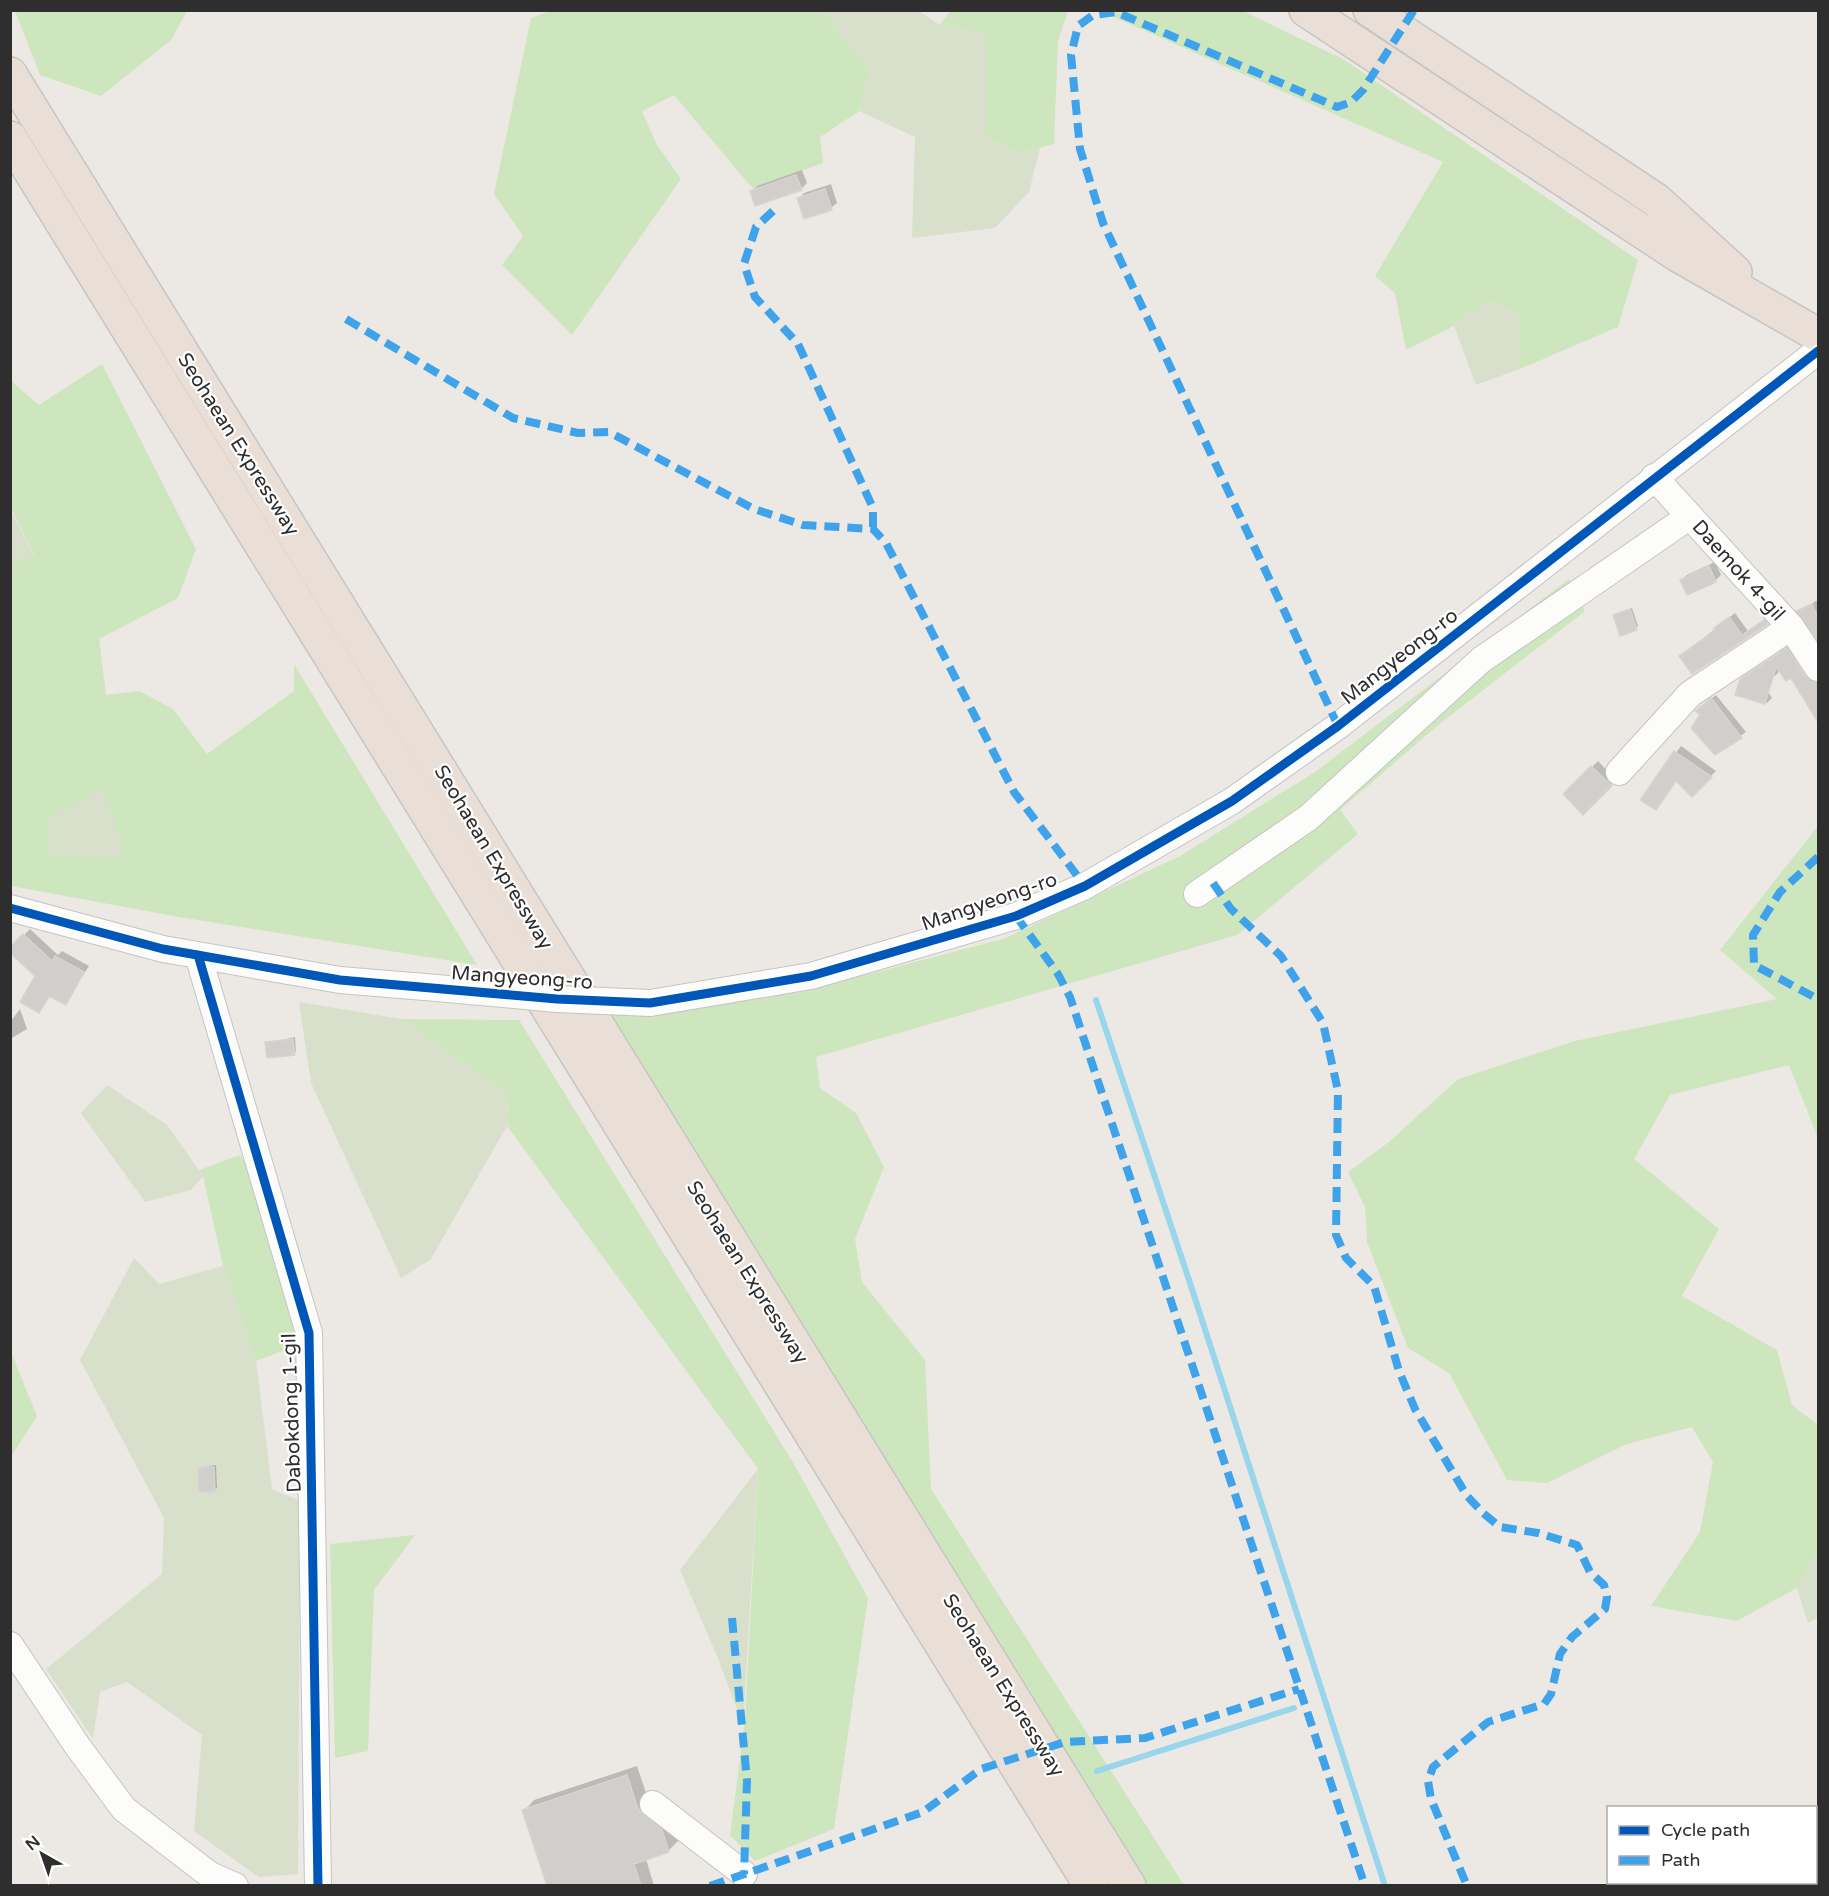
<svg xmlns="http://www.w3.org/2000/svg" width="1829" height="1896" font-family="'Varela Round',sans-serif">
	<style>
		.green { fill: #cee6be }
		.cemetery { fill: #d8e0cc }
		.shadow { fill: #0003 }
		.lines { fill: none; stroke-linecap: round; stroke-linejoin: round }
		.stream { stroke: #99d6ec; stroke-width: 6 }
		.building { fill: #d1cecb; stroke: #d7d4d0; stroke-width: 1.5 }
		.minor-casing { stroke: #c5c4c5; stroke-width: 28 }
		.highway-casing { stroke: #c6c5c4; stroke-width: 36 }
		.minor { stroke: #fcfcfb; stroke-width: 26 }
		.highway { stroke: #eadfd6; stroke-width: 33 }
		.minor-bridge-casing { stroke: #c5c4c5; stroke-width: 28; stroke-linecap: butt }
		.minor-bridge { stroke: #fcfcfb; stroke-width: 26 }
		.quiet { stroke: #3ea3eb; stroke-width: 8; stroke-dasharray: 15 8; stroke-linecap: butt }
		.cycleway-casing { stroke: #fff; stroke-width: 13 }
		.cycleway { stroke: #0057b8; stroke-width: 9 }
		.labels { text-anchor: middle; stroke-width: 4.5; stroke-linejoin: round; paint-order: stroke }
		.street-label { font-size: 20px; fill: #2e2e2e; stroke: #fff }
	</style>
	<rect width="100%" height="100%" fill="#ece8e4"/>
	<path class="green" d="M553 10 822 11 870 70 859 111 820 137 823 163 752 188 674 95 642 111 657 145 681 179 572 335 502 265 523 236 494 194 531 18Z
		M15 11H187L171 40 101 96 40 75Z
		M950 11H1068L1058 41 1054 144 1021 153 986 137V34L940 25Z
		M1100 11H1243L1343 59 1638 260 1618 327 1520 369V315L1487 300 1454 326 1406 350 1395 293 1375 276 1443 162Z
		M102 364 196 549 178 598 99 639 106 695 139 691 173 709 207 754 294 691V664L477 965 179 917 11 886V563L34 555 11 508V381L39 405Z
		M1569 579 1585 611 1437 726 1340 810 1358 834 1237 935 816 1057 820 1088 856 1113 884 1167 855 1239 862 1282 925 1360 931 1489 1184 1885H1143L606 1016 797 993 1003 939 1180 856 1315 772Z
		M1818 826V1138L1789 1065 1670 1095 1634 1159 1719 1229 1682 1296 1777 1350 1792 1405 1818 1425V1548L1797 1588 1737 1621 1651 1606 1700 1532 1713 1462 1692 1427 1627 1444 1547 1483 1507 1480 1449 1373 1408 1348 1367 1242 1365 1207 1348 1172 1389 1142 1458 1079 1575 1041 1777 999 1720 950Z
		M400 1019 519 1020 794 1464 868 1598 834 1829 755 1861 730 1835 745 1720 758 1469 507 1126 508 1094Z
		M240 1155 252 1171 299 1345 256 1361 223 1266 203 1176 199 1170Z
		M10 1350 37 1416 11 1457H10Z
		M415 1535 374 1590 368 1751 335 1758 330 1544Z"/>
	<path class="cemetery" d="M822 11H919L940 25 986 34V137L1021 153 1040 148 1029 192 995 228 912 238 915 137 859 111 870 70Z
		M1487 300 1520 315V369L1476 385 1454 326Z
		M10 508 34 556 11 563H10Z
		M104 788 123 848V859L48 854 49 817Z
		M299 1002 400 1019 508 1094 507 1126 431 1259 401 1278 311 1083Z
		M107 1085 167 1125 203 1176 191 1190 145 1202 81 1113Z
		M134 1258 159 1284 223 1266 256 1361 272 1489 300 1501 298 1874 259 1877 194 1831 202 1735 127 1682 100 1692 93 1739 46 1669 162 1574 164 1518 80 1360Z
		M758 1469 743 1725 717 1656 680 1570Z
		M1818 1548V1617L1808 1623 1797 1588Z"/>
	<path class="shadow" d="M802 170 807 183 801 189 752 191 757 186Z
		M831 184 837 203 831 208 799 199 804 193Z
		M1715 562 1721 575 1715 581 1681 580 1687 575Z
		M1818 600V639L1798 611Z
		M1632 608 1638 626 1636 629 1615 616Z
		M1735 613 1748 631 1770 616 1772 618 1693 672 1681 656Z
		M1793 643 1801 656 1779 668 1778 673 1764 685 1772 698 1767 703 1737 694 1742 679 1748 673Z
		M1814 673 1818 675V699L1809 705 1802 679Z
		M1716 695 1746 732 1716 753 1702 706Z
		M1681 746 1716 771 1692 795 1677 780 1661 803 1643 799Z
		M1598 761 1616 780 1583 813 1565 794Z
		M30 929 58 955 62 951 89 966 66 1003 51 995 39 1011 37 975 10 949Z
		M20 1009 27 1029 10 1039V1022Z
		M295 1037 296 1051 294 1054 267 1043Z
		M216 1465 217 1488 214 1490 200 1468Z
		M637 1766 648 1799 672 1819 679 1840 668 1851 646 1859 654 1886H547L524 1811 534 1800Z
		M1818 1825V1864L1816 1865V1826Z"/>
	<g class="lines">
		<path class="stream" d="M1096 1000 1191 1286 1385 1886
			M1097 1771 1294 1708"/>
	</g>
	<path class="building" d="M796 175 802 190 755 206 750 191Z
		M825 189 832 210 804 219 797 198Z
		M1709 566 1716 582 1687 595 1680 580Z
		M1812 604 1818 618V641L1796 611Z
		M1630 609 1637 630 1620 636 1613 615Z
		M1729 617 1742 635 1764 620 1768 624 1692 674 1679 656 1716 630 1714 628Z
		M1787 648 1806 677 1818 683V722L1791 678 1786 681 1776 667 1765 704 1735 695 1740 679Z
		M1711 698 1742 738 1715 755 1691 728 1700 715 1695 711Z
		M1674 751 1712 777 1692 797 1676 781 1656 810 1640 800Z
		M1591 766 1612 786 1583 815 1563 794Z
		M23 934 52 961 55 956 84 972 66 1005 49 996 39 1013 20 1002 35 976 10 953V947Z
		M293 1039 295 1055 267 1058 265 1042Z
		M214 1467 215 1492H199L198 1468Z
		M627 1775 638 1809 662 1830 669 1852 634 1864 641 1886H547L522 1810Z"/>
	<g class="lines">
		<g class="minor-casing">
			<path id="minor" d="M1654 477 1791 627 1818 668
				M1619 772 1690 694 1791 627
				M1197 894 1308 818 1481 660 1690 516
				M10 908 163 949 340 980 437 988
				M198 955 309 1333 318 1886
				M650 1003 811 976 1016 916 1085 886 1232 801 1338 726 1818 351
				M10 1645 78 1747 124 1809 210 1875 235 1886
				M653 1804 744 1874"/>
		</g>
		<g class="highway-casing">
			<path id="highway" d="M1306 10 1678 255 1818 335
				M1370 10 1656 200 1735 272
				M10 74 1129 1886
				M10 138 1091 1886"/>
		</g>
		<use href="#minor" class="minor"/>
		<use href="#highway" class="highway"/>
		<g class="minor-bridge-casing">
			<path id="minor-bridge" d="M437 988 557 999 650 1003"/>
		</g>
		<use href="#minor-bridge" class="minor-bridge"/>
		<path class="quiet" d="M773 211 756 227 744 264 755 297 798 344 873 508V529
			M346 319 513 418 578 433 609 432 754 509 803 525 873 529 886 543 1014 792 1085 886
			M1338 726 1103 223 1080 149 1071 55 1078 26 1093 15 1116 12 1337 107 1351 102 1363 90 1414 10
			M1818 857 1780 892 1753 935 1754 965 1818 999
			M1213 883 1231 909 1281 956 1323 1023 1338 1091 1336 1235 1346 1258 1374 1286 1399 1371 1415 1409 1467 1496 1483 1513 1500 1527 1538 1533 1577 1545 1590 1572 1604 1585 1607 1597 1605 1609 1572 1637 1560 1654 1551 1694 1544 1704 1488 1722 1433 1767 1428 1781 1431 1799 1467 1886
			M1016 916 1058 974 1070 997 1365 1886
			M732 1618 747 1781 744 1874
			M710 1886 923 1812 981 1769 1065 1742 1145 1738 1299 1689"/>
		<g class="cycleway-casing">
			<path id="cycleway" d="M10 908 163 949 340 980 557 999 650 1003 811 976 1016 916 1085 886 1232 801 1338 726 1818 351
				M198 955 309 1333 318 1886"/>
		</g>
		<use href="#cycleway" class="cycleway"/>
	</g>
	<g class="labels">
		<g class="street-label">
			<text transform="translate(239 444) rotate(58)" y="7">Seohaean Expressway</text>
			<text transform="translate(1739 570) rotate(48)" y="7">Daemok 4-gil</text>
			<text transform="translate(1399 656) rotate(-38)" y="7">Mangyeong-ro</text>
			<text transform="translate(494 857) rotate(59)" y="7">Seohaean Expressway</text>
			<text transform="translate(989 901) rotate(-19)" y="7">Mangyeong-ro</text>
			<text transform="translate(522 977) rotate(4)" y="7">Mangyeong-ro</text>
			<text transform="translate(748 1272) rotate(58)" y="7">Seohaean Expressway</text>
			<text transform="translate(291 1413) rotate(-92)" y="7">Dabokdong 1-gil</text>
			<text transform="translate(1004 1685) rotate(58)" y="7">Seohaean Expressway</text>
		</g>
	</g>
	<rect width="1829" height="1896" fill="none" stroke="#2e2e2e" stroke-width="24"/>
	<rect x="1607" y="1806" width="210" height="78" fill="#ffffff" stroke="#ababab" stroke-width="1.5"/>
	<rect x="1619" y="1826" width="30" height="9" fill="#0057b8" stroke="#ababab" stroke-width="1.5"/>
	<text x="1661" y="1836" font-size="18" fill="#2e2e2e">Cycle path</text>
	<rect x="1619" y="1856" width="30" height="9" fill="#3ea3eb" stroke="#ababab" stroke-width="1.5"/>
	<text x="1661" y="1866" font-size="18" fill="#2e2e2e">Path</text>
	<g transform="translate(42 1854) rotate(320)" stroke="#ffffff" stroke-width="4.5" paint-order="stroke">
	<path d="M0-4.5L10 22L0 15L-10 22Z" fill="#2e2e2e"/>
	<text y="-9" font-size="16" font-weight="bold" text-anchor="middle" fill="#2e2e2e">N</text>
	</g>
</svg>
